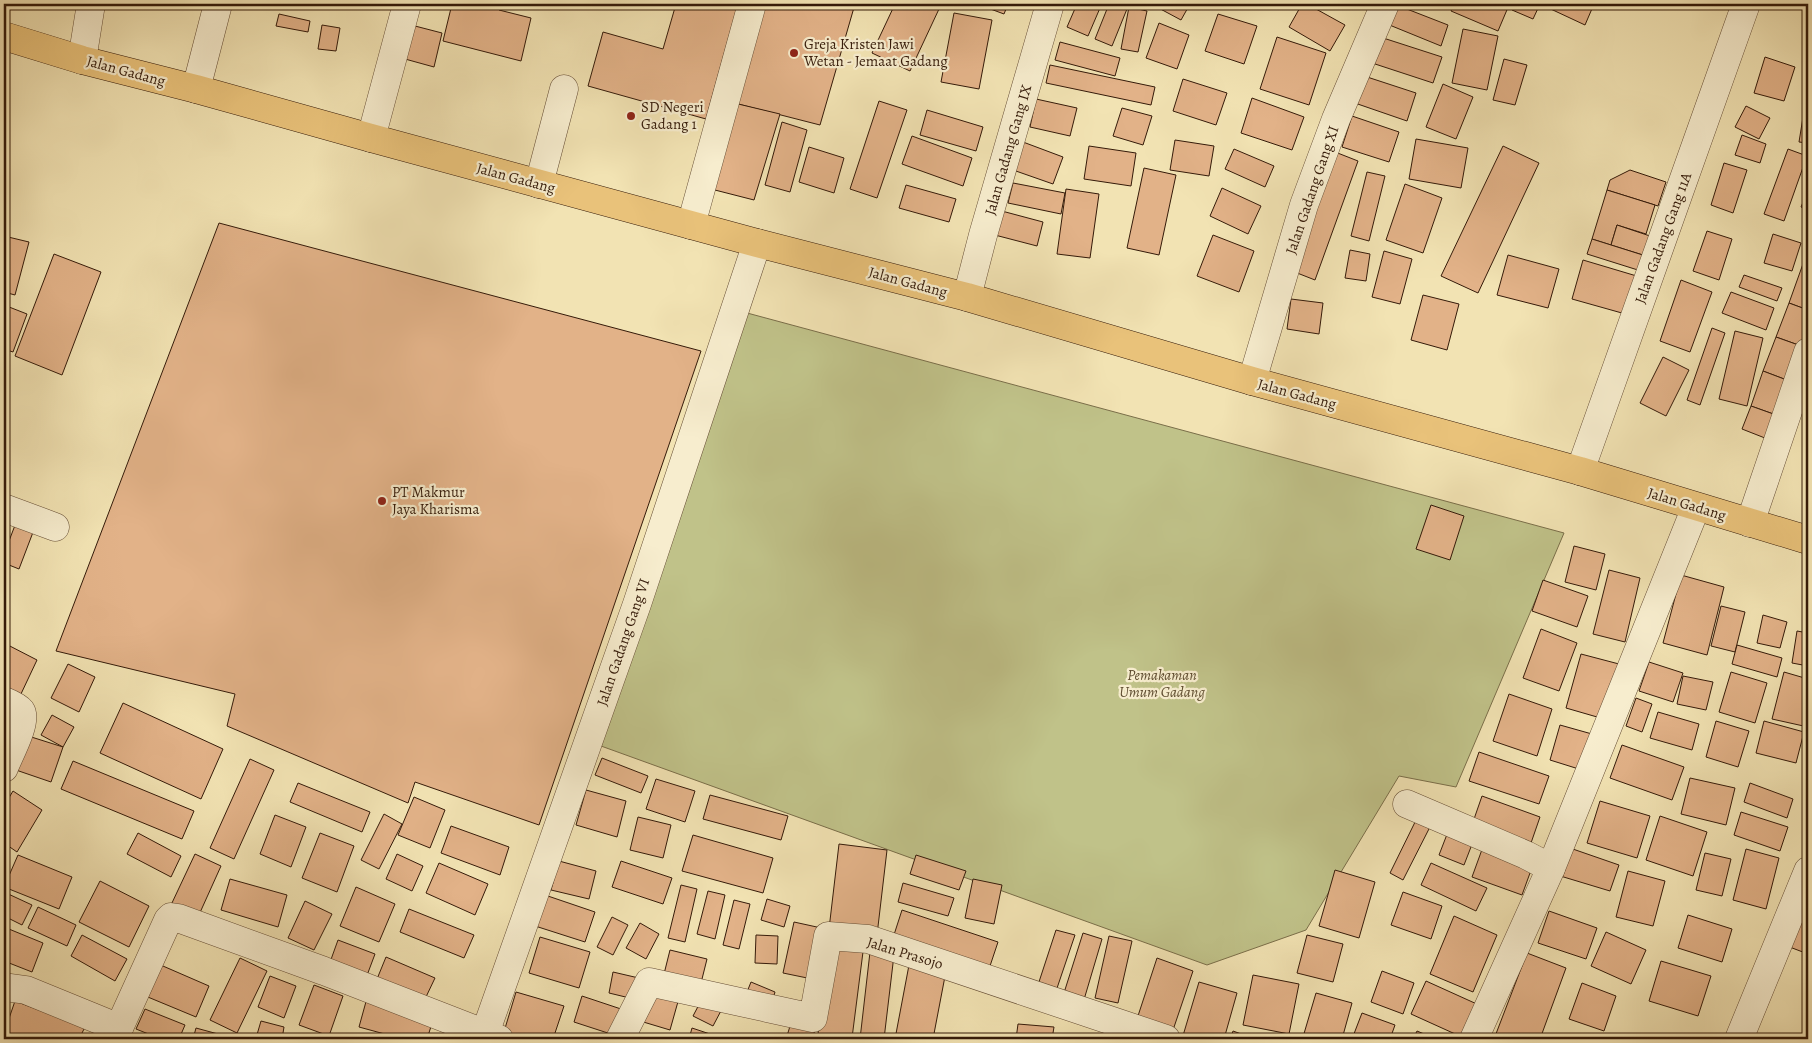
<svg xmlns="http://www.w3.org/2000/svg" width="1812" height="1043" viewBox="0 0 1812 1043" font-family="Alegreya,serif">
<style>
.green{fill:#c0c289;stroke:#7a6e49}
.building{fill:#e2b288;stroke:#341a09}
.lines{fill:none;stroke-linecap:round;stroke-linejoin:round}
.minor-casing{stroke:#644c34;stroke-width:29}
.highway-casing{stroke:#341a09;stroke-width:29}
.minor{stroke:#f7edce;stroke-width:28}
.highway{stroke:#e9c27a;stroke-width:28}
.poi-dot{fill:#8f2418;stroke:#f7edce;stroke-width:2}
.labels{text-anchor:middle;stroke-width:4.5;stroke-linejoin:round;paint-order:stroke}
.poi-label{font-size:15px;fill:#341a09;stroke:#f7edce;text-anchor:start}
.street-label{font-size:15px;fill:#341a09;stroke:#f7edce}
.park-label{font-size:15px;font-style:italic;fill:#5e4c2f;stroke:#f7edce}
</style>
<rect width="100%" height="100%" fill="#f2e3b3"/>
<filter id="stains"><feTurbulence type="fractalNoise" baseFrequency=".004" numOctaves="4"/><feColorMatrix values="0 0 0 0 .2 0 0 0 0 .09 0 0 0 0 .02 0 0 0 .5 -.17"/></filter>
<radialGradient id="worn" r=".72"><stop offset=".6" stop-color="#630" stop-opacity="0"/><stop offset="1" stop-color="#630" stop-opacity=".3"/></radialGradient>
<path class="green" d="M736,310L1564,533L1456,787L1399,776L1306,930L1207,965L601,746Z"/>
<g class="building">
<path d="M452,4H501L499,10L531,18L521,61L443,41Z"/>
<path d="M676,4H738L706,119L588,86L603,32L663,49Z"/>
<path d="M762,4H855L820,125L734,103Z"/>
<path d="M895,4H928L939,9L910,71L872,53Z"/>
<path d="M977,4H1008L1004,14Z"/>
<path d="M1077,4H1089L1100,8L1088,36L1067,27Z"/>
<path d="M1109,4H1129L1112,46L1095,39Z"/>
<path d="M1154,4H1190L1181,20L1153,5Z"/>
<path d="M1302,4H1307L1345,25L1330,51L1289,27Z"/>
<path d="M1394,4L1448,25L1441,46L1387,24Z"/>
<path d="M1454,4H1506L1509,5L1498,31L1451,11Z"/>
<path d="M1515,4H1594L1585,25L1540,4L1533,19L1512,10Z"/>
<path d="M1129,7L1147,11L1138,52L1121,49Z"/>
<path d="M954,13L992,20L979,89L941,82Z"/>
<path d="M279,14L310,21L308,32L276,26Z"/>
<path d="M1218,14L1257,26L1244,64L1205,51Z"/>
<path d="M1159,23L1189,35L1177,69L1146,58Z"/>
<path d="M322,25L340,28L336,51L318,49Z"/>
<path d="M415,26L442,33L434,67L405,59Z"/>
<path d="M1463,29L1498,36L1487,90L1452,83Z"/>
<path d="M1377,36L1442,57L1433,83L1369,62Z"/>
<path d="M1277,37L1326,53L1309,105L1260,89Z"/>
<path d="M1060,42L1120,58L1115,76L1055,60Z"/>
<path d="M1765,57L1795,67L1784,101L1754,93Z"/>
<path d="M1504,59L1527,65L1515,105L1493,100Z"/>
<path d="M1050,65L1155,87L1151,105L1046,83Z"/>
<path d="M1358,74L1416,93L1407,121L1349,101Z"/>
<path d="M1183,79L1227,93L1216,125L1173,111Z"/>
<path d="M1443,84L1473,97L1456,139L1426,127Z"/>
<path d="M1252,98L1304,117L1292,150L1241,133Z"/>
<path d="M1036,99L1077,108L1070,136L1030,127Z"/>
<path d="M879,101L907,110L877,198L850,189Z"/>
<path d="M734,103L780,114L754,200L711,189Z"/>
<path d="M1746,106L1770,118L1759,139L1735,127Z"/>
<path d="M1122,108L1152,116L1143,145L1113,136Z"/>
<path d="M927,110L983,127L976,151L920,135Z"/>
<path d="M1804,111L1808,112V143L1799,142Z"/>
<path d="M1352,116L1399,132L1389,162L1342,147Z"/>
<path d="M782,122L807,130L790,192L765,185Z"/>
<path d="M1742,135L1766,144L1760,163L1735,155Z"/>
<path d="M912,136L972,158L963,186L902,164Z"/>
<path d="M1416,139L1468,148L1461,188L1409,179Z"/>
<path d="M1175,140L1214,146L1209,176L1170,170Z"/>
<path d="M1023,142L1063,157L1053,184L1013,170Z"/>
<path d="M1089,146L1136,153L1131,186L1084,179Z"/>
<path d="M1503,146L1539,163L1478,293L1441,276Z"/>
<path d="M809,147L844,158L834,193L799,182Z"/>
<path d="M1234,149L1274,166L1265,187L1225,169Z"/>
<path d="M1788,149L1807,156L1784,221L1764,214Z"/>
<path d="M1330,150L1358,161L1315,280L1287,269Z"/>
<path d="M1724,163L1747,170L1733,213L1711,205Z"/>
<path d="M1144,168L1176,175L1159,255L1127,248Z"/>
<path d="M1630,170L1666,182L1658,206L1607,190L1610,180Z"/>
<path d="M1367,172L1385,176L1369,241L1351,236Z"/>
<path d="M1013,183L1065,193L1061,214L1008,203Z"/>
<path d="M1405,184L1442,198L1423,253L1386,240Z"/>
<path d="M906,185L956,199L949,222L899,208Z"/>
<path d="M1222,188L1261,206L1248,234L1210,216Z"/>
<path d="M1066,189L1099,194L1090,258L1057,254Z"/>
<path d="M1607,190L1655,205L1646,234L1617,225L1611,245L1592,239Z"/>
<path d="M1808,190V210L1801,207Z"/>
<path d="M998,210L1043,222L1037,246L991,234Z"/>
<path d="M219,223L701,351L539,825L415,782L408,803L227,726L235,694L56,651Z"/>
<path d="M1617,225L1656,238L1646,256L1611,245Z"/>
<path d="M1707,231L1732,239L1719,280L1693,271Z"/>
<path d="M1773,234L1801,243L1792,271L1764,263Z"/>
<path d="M1213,235L1254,251L1239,292L1197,276Z"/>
<path d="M4,236L29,242L15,295L4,292Z"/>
<path d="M1592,239L1646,256L1641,271L1587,254Z"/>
<path d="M1350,250L1370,254L1366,281L1345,278Z"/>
<path d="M1384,251L1412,259L1400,304L1372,297Z"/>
<path d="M54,254L101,272L62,375L15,356Z"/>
<path d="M1508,255L1559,269L1548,308L1497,295Z"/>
<path d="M1583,260L1640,277L1629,315L1572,299Z"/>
<path d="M1804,261L1808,263V310L1789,303Z"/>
<path d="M1744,275L1782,288L1777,301L1739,287Z"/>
<path d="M1681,280L1712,292L1690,352L1660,341Z"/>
<path d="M1731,292L1774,308L1766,330L1722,313Z"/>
<path d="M1423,295L1459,304L1447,350L1411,340Z"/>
<path d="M1291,299L1323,303L1319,334L1287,329Z"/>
<path d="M1789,303L1808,310V337L1804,347L1776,337Z"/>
<path d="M4,305L27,314L13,352L4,349Z"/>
<path d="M1712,328L1725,333L1700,405L1687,400Z"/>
<path d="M1735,331L1763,338L1747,406L1719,399Z"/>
<path d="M1776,337L1804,347L1792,382L1763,371Z"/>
<path d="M1663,357L1689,370L1666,416L1640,403Z"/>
<path d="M1763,371L1792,382L1779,416L1751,406Z"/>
<path d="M1751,406L1779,416L1770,440L1742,429Z"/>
<path d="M1431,505L1464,516L1450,560L1416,549Z"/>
<path d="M17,520L35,527L19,569L4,563V554Z"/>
<path d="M1574,546L1605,554L1596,590L1565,582Z"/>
<path d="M1609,570L1640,578L1625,642L1593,634Z"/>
<path d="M1681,575L1724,587L1707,655L1663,643Z"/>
<path d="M1543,580L1588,596L1577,627L1532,611Z"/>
<path d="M1721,606L1745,612L1735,652L1711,646Z"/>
<path d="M1763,615L1787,622L1780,648L1757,643Z"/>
<path d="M1541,629L1577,643L1559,691L1523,678Z"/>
<path d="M1797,631L1808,633V666L1792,663Z"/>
<path d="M4,643L37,660L20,696L4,688Z"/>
<path d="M1737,645L1782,658L1777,677L1732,664Z"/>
<path d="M1581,654L1619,664L1604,719L1566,708Z"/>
<path d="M1649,662L1683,673L1673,702L1639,691Z"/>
<path d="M68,664L95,677L79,712L51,698Z"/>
<path d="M1731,672L1767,683L1755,723L1719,712Z"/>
<path d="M1784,672L1808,679V727L1772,719Z"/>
<path d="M1683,676L1713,682L1706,710L1677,704Z"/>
<path d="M1509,694L1552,709L1537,756L1493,741Z"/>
<path d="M1636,698L1652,704L1642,732L1626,726Z"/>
<path d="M123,703L223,749L201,799L100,753Z"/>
<path d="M1658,712L1699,724L1692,750L1650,738Z"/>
<path d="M52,715L74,727L63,747L41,735Z"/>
<path d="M1716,721L1749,731L1738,767L1706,757Z"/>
<path d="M1764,721L1804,732L1796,763L1756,753Z"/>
<path d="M1560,725L1592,734L1582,770L1550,760Z"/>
<path d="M25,735L63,747L51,782L13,769Z"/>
<path d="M1622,745L1684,767L1672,800L1610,778Z"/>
<path d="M1479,752L1549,776L1539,804L1469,781Z"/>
<path d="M602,758L648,776L641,793L595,775Z"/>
<path d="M250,759L274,770L234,859L210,848Z"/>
<path d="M73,761L194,811L182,839L61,789Z"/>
<path d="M1690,778L1735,788L1726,825L1681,814Z"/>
<path d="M656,779L695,791L685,822L646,809Z"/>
<path d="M298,783L370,812L362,832L290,802Z"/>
<path d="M1750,783L1793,799L1787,818L1744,802Z"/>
<path d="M586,790L626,801L617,837L576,825Z"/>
<path d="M13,791L42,810L17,852L4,843V806Z"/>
<path d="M710,795L788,816L781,840L703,819Z"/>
<path d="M1482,796L1540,817L1531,843L1473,822Z"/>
<path d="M414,797L445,810L430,848L398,835Z"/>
<path d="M1600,801L1650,816L1637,858L1587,843Z"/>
<path d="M1741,812L1788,827L1780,851L1734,835Z"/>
<path d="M384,814L402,824L379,869L361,860Z"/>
<path d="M1419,814L1433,821L1403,880L1390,873Z"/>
<path d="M275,815L306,827L291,867L260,854Z"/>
<path d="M1660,816L1707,832L1693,876L1646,860Z"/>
<path d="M638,817L671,825L663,858L630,850Z"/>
<path d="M1451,824L1476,834L1464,865L1439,855Z"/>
<path d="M451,826L509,847L500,875L441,853Z"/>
<path d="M138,833L181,856L171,877L127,854Z"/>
<path d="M320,833L354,846L337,892L302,878Z"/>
<path d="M693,835L773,858L763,893L682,871Z"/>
<path d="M839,844L887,850L877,935L829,929Z"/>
<path d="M1484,844L1534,862L1522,895L1472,877Z"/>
<path d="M1567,847L1619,865L1610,891L1557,875Z"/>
<path d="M1746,849L1779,858L1766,909L1733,900Z"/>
<path d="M1705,853L1731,859L1722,896L1696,890Z"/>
<path d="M195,854L221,866L198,917L171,905Z"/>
<path d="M397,854L423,866L412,891L386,879Z"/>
<path d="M18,855L72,877L59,909L4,887Z"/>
<path d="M916,855L966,871L959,890L910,874Z"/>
<path d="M559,861L596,871L589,899L551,890Z"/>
<path d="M621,861L672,878L663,904L612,887Z"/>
<path d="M439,863L488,884L475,915L426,893Z"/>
<path d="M1431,863L1487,888L1476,911L1421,885Z"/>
<path d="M1335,870L1375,882L1359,938L1319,926Z"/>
<path d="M1628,871L1665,881L1653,926L1616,917Z"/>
<path d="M230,879L287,895L278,927L221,910Z"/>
<path d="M973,879L1002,885L994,924L965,918Z"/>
<path d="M100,881L149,906L129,947L79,922Z"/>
<path d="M903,883L954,898L948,916L898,902Z"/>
<path d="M681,885L697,889L685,942L668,938Z"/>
<path d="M356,887L395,904L379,942L340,926Z"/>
<path d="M708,891L725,895L715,939L697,934Z"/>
<path d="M4,892L32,905L22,925L4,916Z"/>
<path d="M1403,892L1442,906L1431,939L1391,925Z"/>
<path d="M1808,892V954L1787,946Z"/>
<path d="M542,894L595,912L585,942L532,925Z"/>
<path d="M767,899L790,906L784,927L761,920Z"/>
<path d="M734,900L750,904L739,949L723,945Z"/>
<path d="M305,901L332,914L314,950L288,938Z"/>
<path d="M38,907L76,925L67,946L28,928Z"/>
<path d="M409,909L474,935L464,958L400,932Z"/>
<path d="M902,910L998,942L988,972L892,941Z"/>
<path d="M1549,911L1597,928L1586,959L1538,943Z"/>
<path d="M1688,915L1732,929L1722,962L1678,948Z"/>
<path d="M1454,916L1497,935L1473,992L1430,974Z"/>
<path d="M612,917L628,925L613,955L597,947Z"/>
<path d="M794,922L826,929L817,980L783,973Z"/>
<path d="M640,923L659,934L646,959L626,948Z"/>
<path d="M4,927L43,943L32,972L4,961Z"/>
<path d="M1056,930L1075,935L1054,997L1036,991Z"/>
<path d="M1606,932L1646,950L1631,984L1591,966Z"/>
<path d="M1083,933L1102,939L1083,1003L1063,996Z"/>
<path d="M82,935L127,959L115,981L71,956Z"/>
<path d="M756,935L778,936L777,964L755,963Z"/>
<path d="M1307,935L1343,944L1333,982L1297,973Z"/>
<path d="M1109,936L1132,941L1118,1003L1095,998Z"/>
<path d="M540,937L590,952L579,988L529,973Z"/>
<path d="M338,940L375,954L366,978L329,965Z"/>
<path d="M830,940L864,944L852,1038L818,1034Z"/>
<path d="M670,950L707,959L699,991L662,982Z"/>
<path d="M870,952L894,955L884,1039H860Z"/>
<path d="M1527,953L1566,968L1540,1039H1494Z"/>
<path d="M386,957L435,978L425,999L377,979Z"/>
<path d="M240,958L267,971L237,1033L210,1020Z"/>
<path d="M1157,958L1193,971L1171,1036L1135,1025Z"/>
<path d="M1661,961L1711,976L1698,1016L1649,1001Z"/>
<path d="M156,963L209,986L196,1017L143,995Z"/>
<path d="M909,965L946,971L933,1039H895Z"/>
<path d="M1382,971L1414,983L1403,1014L1371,1002Z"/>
<path d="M613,972L643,979L638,1000L609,993Z"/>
<path d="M1253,975L1299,984L1289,1034L1243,1025Z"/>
<path d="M270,976L296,986L284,1018L258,1007Z"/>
<path d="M1426,981L1479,1005L1464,1038L1411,1014Z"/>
<path d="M751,982L775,992L771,1006L745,997Z"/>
<path d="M1199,982L1237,993L1224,1039H1182Z"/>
<path d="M1582,983L1616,996L1604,1031L1569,1019Z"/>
<path d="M314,985L343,996L329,1036L299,1025Z"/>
<path d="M650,989L679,998L670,1030L640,1021Z"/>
<path d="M516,992L564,1006L553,1039H516L503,1035Z"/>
<path d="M1316,993L1352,1003L1342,1039H1310L1303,1037Z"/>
<path d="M582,996L624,1010L617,1036L574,1022Z"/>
<path d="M703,997L723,1007L713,1026L693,1016Z"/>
<path d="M367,998L434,1017L427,1039H403L359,1027Z"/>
<path d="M15,1001L85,1027L79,1039H21L4,1033Z"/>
<path d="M145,1009L185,1025L179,1039H161L136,1029Z"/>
<path d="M1362,1013L1395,1025L1390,1039H1352Z"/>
<path d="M261,1021L284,1027L282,1039L256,1038Z"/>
<path d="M791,1023L815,1030L812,1039H786Z"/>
<path d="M1106,1023L1152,1039H1101Z"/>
<path d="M1018,1024L1054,1027L1052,1039H1016Z"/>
<path d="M196,1028L229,1037L228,1039H193Z"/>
<path d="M692,1028L725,1039H689Z"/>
<path d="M1233,1031L1255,1039H1230Z"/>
<path d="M1417,1031L1436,1039H1413Z"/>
</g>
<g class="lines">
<g class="minor-casing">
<g id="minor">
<path d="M82,60L91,4"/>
<path d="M196,89L218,4"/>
<path d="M371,138L407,4"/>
<path d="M539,184L564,89"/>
<path d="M691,225L752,4"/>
<path d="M967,297L983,235L1050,4"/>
<path d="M1252,381L1304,205L1336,119L1385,4"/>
<path d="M1580,471L1746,4"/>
<path d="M4,508L55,527"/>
<path d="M1750,523L1808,352"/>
<path d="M4,701C9,703 18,707 21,711C28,721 8,757 4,768"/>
<path d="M1407,804L1526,855L1551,868"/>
<path d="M4,987L26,990L119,1028"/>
<path d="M114,1039L168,920L171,917L178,918L324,971L499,1039"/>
<path d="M483,1039L637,604L757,243"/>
<path d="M620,1039L649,982L813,1018L828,936L868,939L1166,1039"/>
<path d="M1474,1039L1551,868L1696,507"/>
<path d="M1739,1039L1808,871"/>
</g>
</g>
<g class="highway-casing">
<path id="highway" d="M4,36L82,60L196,89L371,138L757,243L967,297L1252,381L1580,471L1808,540"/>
</g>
<use href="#minor" class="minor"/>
<use href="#highway" class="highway"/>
</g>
<g class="poi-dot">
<circle cx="794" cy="53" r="5"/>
<circle cx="631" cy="116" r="5"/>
<circle cx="382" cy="501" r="5"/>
</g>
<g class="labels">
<g class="poi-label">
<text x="804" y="49">Greja Kristen Jawi<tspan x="804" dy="17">Wetan - Jemaat Gadang</tspan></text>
<text x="641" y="112">SD Negeri<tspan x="641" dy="17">Gadang 1</tspan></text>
<text x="392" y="497">PT Makmur<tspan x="392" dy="17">Jaya Kharisma</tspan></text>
</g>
<g class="street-label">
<text transform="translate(126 71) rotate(15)" y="5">Jalan Gadang</text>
<text transform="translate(1008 150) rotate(-74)" y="5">Jalan Gadang Gang IX</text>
<text transform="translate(516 178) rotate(15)" y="5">Jalan Gadang</text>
<text transform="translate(1312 190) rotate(-71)" y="5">Jalan Gadang Gang XI</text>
<text transform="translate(1663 238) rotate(-70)" y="5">Jalan Gadang Gang 11A</text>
<text transform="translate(908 282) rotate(15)" y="5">Jalan Gadang</text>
<text transform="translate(1297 394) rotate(15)" y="5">Jalan Gadang</text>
<text transform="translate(1687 504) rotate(17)" y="5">Jalan Gadang</text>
<text transform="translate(623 642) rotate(-71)" y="5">Jalan Gadang Gang VI</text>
<text transform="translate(905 953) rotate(17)" y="5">Jalan Prasojo</text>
</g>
<g class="park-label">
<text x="1162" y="680">Pemakaman<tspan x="1162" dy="17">Umum Gadang</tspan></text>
</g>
</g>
<rect width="1812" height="1043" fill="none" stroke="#f2e3b3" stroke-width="20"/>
<rect x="5" y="5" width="1802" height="1033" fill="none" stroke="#341a09" stroke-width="2.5"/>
<rect x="10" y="10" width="1792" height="1023" fill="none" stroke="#341a09"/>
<rect width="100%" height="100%" filter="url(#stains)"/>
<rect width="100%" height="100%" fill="url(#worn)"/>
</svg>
